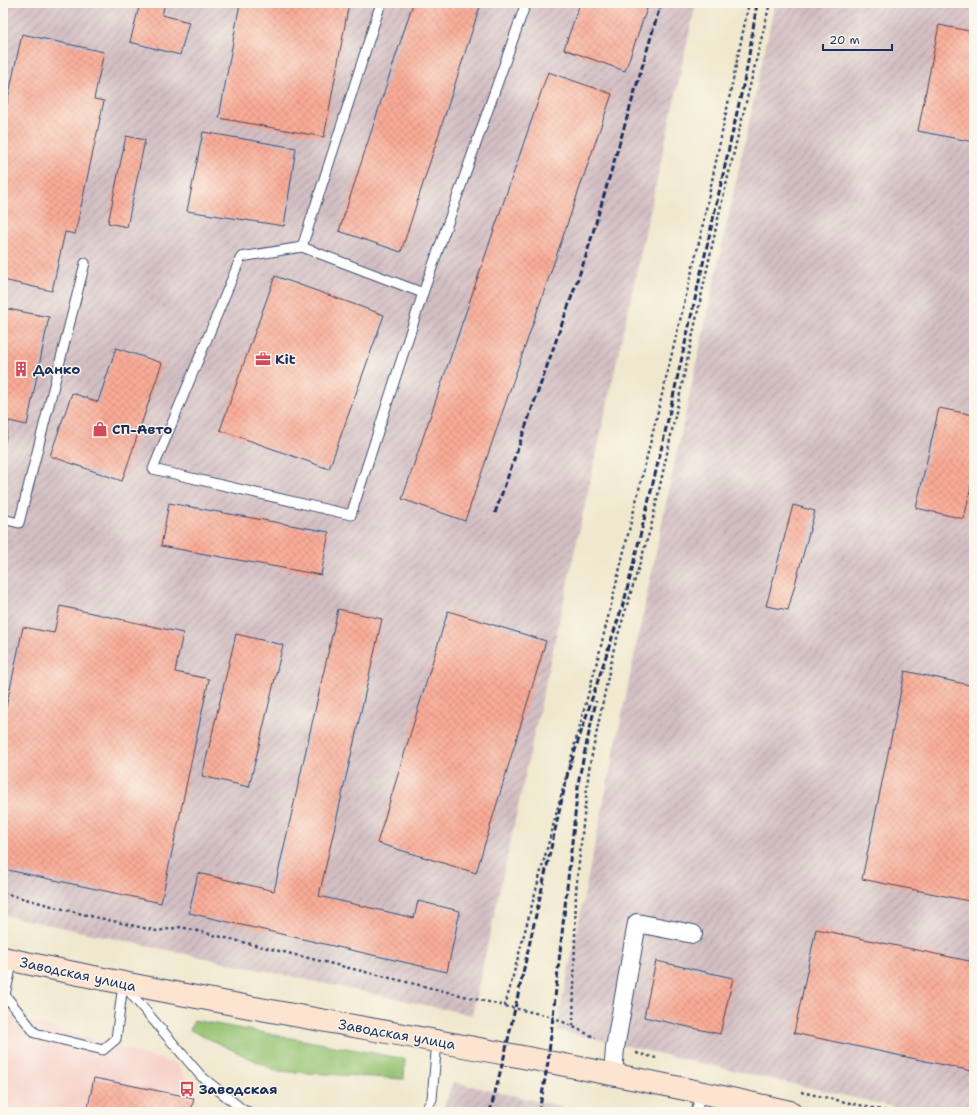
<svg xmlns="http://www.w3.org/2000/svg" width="977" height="1115" viewBox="0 0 977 1115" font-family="'Shantell Sans',sans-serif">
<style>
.built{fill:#f7d0ca}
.industrial{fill:url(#industrial-furrows)}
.grass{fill:#94c271;stroke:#587868}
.building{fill:url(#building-cross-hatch)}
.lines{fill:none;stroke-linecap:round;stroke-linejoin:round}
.lane-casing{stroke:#3b4b6f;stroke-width:11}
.street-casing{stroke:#3b4b6f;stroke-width:20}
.secondary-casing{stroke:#3b4b6f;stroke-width:24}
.path{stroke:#3b4b6f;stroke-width:2.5;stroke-dasharray:3 3;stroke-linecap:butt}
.lane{stroke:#fff;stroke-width:9}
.street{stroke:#fff;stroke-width:18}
.secondary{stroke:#fde4d0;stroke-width:22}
.rail{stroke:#1b2f5e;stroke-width:3;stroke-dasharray:6 3;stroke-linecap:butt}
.labels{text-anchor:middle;stroke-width:3;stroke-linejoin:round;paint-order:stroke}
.poi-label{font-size:14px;font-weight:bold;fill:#1b2f5e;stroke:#fbf7ec;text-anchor:start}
.street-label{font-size:14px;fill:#1b2f5e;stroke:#fbf7ec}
</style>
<defs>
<pattern id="industrial-furrows" width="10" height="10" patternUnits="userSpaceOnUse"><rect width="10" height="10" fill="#d2bec2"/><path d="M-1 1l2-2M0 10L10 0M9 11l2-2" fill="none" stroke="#aa9ba1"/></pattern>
<pattern id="building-cross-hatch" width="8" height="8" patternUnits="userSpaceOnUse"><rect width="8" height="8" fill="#f9ab95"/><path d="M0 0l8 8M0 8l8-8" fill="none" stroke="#d59383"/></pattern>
</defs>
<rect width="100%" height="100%" fill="#fbf7ec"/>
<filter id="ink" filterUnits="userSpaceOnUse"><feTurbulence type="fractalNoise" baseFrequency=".025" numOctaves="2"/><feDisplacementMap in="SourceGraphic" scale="8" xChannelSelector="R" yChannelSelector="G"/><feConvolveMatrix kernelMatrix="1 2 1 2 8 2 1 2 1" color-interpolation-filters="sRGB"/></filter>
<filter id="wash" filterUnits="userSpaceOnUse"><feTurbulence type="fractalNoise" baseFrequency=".012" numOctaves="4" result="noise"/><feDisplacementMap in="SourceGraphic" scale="16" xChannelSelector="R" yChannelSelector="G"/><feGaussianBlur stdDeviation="0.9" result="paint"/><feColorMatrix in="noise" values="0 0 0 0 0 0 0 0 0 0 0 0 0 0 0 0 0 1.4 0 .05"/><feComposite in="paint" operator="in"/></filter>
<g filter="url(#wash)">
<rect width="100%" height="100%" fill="#f0e8ce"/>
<path class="built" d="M3,1014L177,1064L206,1112H3Z"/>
<g class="industrial">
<path d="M3,3H696L472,1015L3,915Z"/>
<path d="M775,3H974V1112H916L556,1030L668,494Z"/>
<path d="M453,1082L586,1112H442Z"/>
</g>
<path class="grass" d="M194,1020L405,1059L404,1079L277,1071L190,1030Z"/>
<g id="blocks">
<g class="building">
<path d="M140,3H165L162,15L189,22L180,55L130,42Z"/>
<path d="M240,3H349L324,137L219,118Z"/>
<path d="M413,3H481L401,252L339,231Z"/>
<path d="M580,3H649L625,71L564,49Z"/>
<path d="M939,25L974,32V142L918,131Z"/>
<path d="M22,34L104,52L94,99L104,101L75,234L65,232L52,291L3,280V121Z"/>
<path d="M548,72L612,94L465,521L402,499Z"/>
<path d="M203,132L296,148L284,226L187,211Z"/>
<path d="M126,136L145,140L127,227L108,223Z"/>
<path d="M275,276L384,315L329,469L220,430Z"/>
<path d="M3,308L49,317L27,425L9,421L4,447Z"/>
<path d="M116,348L162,363L122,481L50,456L72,393L98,402Z"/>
<path d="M939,408L974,415V473L964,519L916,508Z"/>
<path d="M169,503L329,532L321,575L161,546Z"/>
<path d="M793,505L815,511L788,610L766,606Z"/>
<path d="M60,606L183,633L175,672L209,679L161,903L3,869V722L23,627L54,633Z"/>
<path d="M338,609L382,619L319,896L414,918L418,901L460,911L447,972L189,913L198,873L274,891Z"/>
<path d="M448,611L546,641L476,873L377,843Z"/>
<path d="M236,634L283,645L249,787L202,776Z"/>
<path d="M905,671L974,686V902L862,879Z"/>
<path d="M816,929L974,962V1061L972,1071L794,1033Z"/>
<path d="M656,961L733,978L720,1034L644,1017Z"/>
<path d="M94,1078L194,1098L191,1112H87Z"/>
</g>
</g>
</g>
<g filter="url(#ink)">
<use href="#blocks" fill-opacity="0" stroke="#3b4b6f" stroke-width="1"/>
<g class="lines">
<g class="lane-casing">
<g id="lane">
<path d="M381,3L302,247L423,293"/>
<path d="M302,247L241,257L153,469L351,515L423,293L526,3"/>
<path d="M3,519L19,523L85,263"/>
<path d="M126,988L201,1076L243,1110L249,1112"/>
<path d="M5,995L35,1033L103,1050L116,1039L123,984"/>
<path d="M3,1003L13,960"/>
<path d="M425,1112L432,1099L437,1041"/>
<path d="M696,1112L701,1093"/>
</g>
</g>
<g class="street-casing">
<path id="street" d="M613,1075L615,1048L637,923L693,934"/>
</g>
<g class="secondary-casing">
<path id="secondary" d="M3,958C264,1015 530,1052 790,1112"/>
</g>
<g class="path">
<path d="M3,893L82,914L157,931L181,927L505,1006L600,650L700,238L749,3"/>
<path d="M505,1006L553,1017L596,1038"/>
<path d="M573,1026L576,891L589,769L614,648L651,527L719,214L770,3"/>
<path d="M636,1053L656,1058"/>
<path d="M801,1092L890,1112"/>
</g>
<use href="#lane" class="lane"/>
<use href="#street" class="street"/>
<use href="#secondary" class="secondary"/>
<g class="rail">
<path d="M495,513L586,256L661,3"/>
<path d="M490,1112L505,1053L568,772L625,598L662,446L747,68L757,3"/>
<path d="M539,1112L548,1062L579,778L596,701"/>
</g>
</g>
</g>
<defs>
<g id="office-bare" transform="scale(1.2)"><path d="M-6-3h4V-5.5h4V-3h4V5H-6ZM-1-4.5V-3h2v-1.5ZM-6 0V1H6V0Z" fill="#d1495b" stroke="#fbf7ec" stroke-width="2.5" paint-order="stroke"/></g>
<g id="building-bare" transform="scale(1.2)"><path d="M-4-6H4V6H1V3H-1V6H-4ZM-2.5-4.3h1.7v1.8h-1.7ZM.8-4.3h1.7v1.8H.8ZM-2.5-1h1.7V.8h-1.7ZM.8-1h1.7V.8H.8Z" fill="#d1495b" stroke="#fbf7ec" stroke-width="2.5" paint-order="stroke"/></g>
<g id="shop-bare" transform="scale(1.2)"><path d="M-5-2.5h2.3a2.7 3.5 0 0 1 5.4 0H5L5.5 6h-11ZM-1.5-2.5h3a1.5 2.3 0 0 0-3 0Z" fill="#d1495b" stroke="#fbf7ec" stroke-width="2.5" paint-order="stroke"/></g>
<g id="bus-bare" transform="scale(1.2)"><path d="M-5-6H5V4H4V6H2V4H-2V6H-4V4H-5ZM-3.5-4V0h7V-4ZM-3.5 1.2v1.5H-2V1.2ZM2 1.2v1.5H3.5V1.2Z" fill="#d1495b" stroke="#fbf7ec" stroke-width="2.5" paint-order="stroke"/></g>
</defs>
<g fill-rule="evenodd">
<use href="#office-bare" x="263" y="359"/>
<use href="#building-bare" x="21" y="369"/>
<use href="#shop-bare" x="100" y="429"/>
<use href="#bus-bare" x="187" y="1089"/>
</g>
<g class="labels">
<g class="poi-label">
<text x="275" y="364">Kit</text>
<text x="33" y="374">Данко</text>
<text x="112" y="434">СП-Авто</text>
<text x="199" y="1094">Заводская</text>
</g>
<g class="street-label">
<text transform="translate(78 974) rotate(12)" y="5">Заводская улица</text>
<text transform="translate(397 1034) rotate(10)" y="5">Заводская улица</text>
</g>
</g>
<rect width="977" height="1115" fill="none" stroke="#fbf7ec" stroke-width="16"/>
<path d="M823 44v6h69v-6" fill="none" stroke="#1b2f5e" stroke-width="2"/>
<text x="829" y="44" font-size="12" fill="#1b2f5e" stroke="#fbf7ec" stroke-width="3" paint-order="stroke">20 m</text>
</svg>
